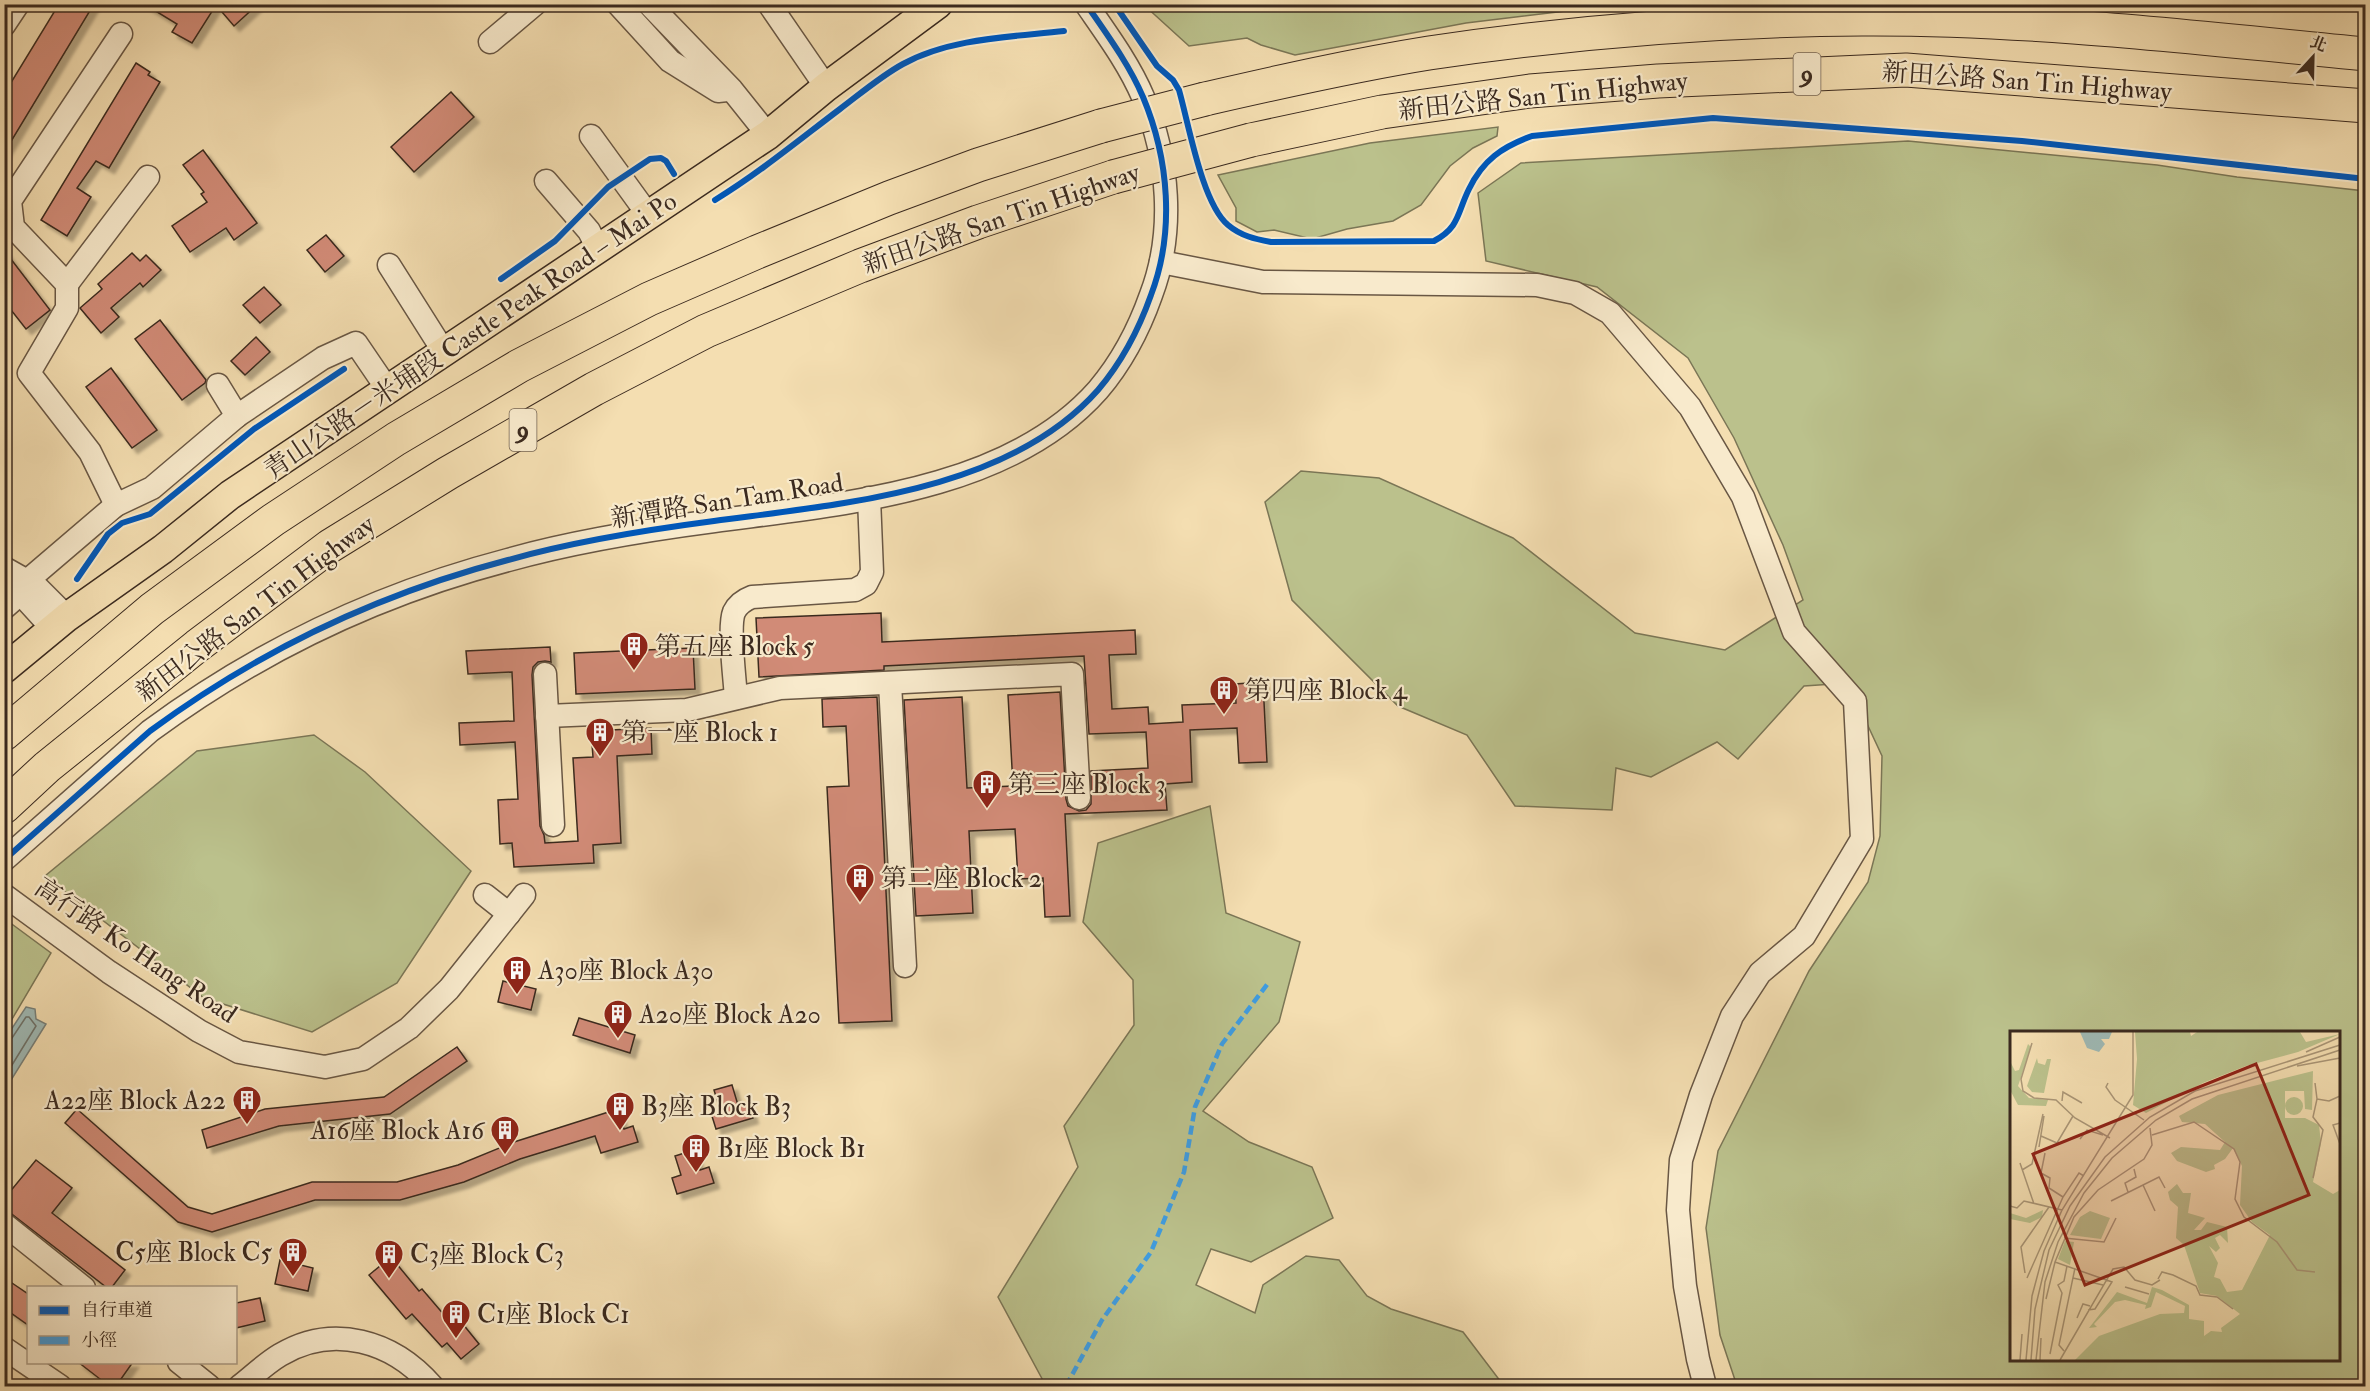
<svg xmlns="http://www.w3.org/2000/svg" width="2370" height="1391" viewBox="0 0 2370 1391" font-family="'IM FELL Double Pica','Noto Serif TC',serif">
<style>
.green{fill:#bbc18c;stroke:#7b7656;stroke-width:1.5;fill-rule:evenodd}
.water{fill:#9fbab6;stroke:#77807a;stroke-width:1.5}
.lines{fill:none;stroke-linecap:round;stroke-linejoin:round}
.shore{stroke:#6d726a;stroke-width:1.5}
.building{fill:#d18b77;stroke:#3b2a1f;stroke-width:1.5;filter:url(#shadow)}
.minor-casing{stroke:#695744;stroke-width:25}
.major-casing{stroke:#3b2a1f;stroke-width:31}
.highway-casing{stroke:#3b2a1f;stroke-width:35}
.minor{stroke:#f8eacc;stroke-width:22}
.major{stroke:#f4deb1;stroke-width:28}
.highway{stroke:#f4deb1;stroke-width:33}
.highway-bridge-casing{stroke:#3b2a1f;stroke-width:35;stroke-linecap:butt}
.highway-bridge{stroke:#f4deb1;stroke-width:33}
.quiet{stroke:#3f9ce0;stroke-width:4.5;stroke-dasharray:9 4.5;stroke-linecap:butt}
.cycleway-casing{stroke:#f8eacc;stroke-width:10}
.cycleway{stroke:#0057b8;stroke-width:6}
.labels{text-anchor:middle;stroke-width:4.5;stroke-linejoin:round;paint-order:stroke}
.shield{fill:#f8eacc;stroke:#746453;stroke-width:1.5}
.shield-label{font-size:24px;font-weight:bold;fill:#3b2a1f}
.street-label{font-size:26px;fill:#3b2a1f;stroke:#f8eacc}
.poi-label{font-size:26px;fill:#3b2a1f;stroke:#f8eacc;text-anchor:start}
.inset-road{fill:none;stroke:#aa9677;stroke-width:1.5}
.view{fill:#8f2418;fill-opacity:0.15;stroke:#8f2418;stroke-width:3}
.inset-edge{fill:none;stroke:#3b2a1f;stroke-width:3}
</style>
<defs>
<filter id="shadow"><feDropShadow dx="5.5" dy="5.5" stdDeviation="1.5" flood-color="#0004"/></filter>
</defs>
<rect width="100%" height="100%" fill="#f4deb1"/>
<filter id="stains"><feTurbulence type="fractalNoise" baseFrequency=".00333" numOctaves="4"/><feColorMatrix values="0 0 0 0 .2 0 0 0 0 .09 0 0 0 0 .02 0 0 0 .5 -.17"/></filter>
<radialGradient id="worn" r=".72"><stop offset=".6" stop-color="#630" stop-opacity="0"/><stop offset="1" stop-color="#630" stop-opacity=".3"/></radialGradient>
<g class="green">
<path d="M1144,5H1577L1574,10L1466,23L1295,55L1261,45L1247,38L1189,46Z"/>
<path d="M1498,127L1497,136L1473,148L1450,166L1421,205L1393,221L1347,229L1312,239L1274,230L1257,232L1236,221V208L1218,175L1370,143Z"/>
<path d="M1908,141L2157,165L2237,177L2365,191V1386H1737L1720,1335L1706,1228L1718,1151L1809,971L1868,882L1880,836L1882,756L1848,683L1804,686L1738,759L1717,742L1651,777L1616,768L1612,810L1515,806L1467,735L1398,706L1292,600L1265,502L1301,471L1379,478L1513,538L1635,633L1725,650L1803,600L1783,545L1734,438L1688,358L1597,287L1486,261L1478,193L1521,163ZM2012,1032H2338V1360H2012Z"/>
<path d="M314,735L365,772L471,871L397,983L312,1032L204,998L45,876L197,751Z"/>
<path d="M1210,806L1226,913L1300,942L1279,1022L1203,1111L1249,1142L1312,1167L1333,1218L1251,1262L1211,1249L1196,1285L1255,1313L1263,1285L1306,1256L1339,1260L1367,1296L1391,1309L1463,1332L1504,1386H1046L998,1297L1078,1167L1064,1126L1134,1025L1133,980L1083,922L1098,843Z"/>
<path d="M5,919L51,953L5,1031Z"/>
</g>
<path class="water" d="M26,1007L35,1009L36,1019L46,1024L8,1085L5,1083V1039Z"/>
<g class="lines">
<path class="shore" d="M4,1041L12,1038L26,1017H29L36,1026L4,1078"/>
</g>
<g class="building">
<path d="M59,4H94L4,153V94Z"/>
<path d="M144,4H258L234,26L216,5L192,43L172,32L177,24Z"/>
<path d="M136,63L150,72L148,75L160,82L109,168L96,161L77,188L91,197L67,236L41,220Z"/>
<path d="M451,92L474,117L414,172L391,147Z"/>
<path d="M203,150L257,223L234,240L226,228L190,252L172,226L207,202L201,194L204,192L183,165Z"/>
<path d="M326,235L344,256L325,272L307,250Z"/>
<path d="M4,250L50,310L26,329L4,301Z"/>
<path d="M132,253L140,261L146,255L161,270L143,287L140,283L111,308L119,317L101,333L80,308L102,289L98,284Z"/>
<path d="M264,287L281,305L260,323L243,305Z"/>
<path d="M160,320L206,380L205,383L182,400L135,339Z"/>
<path d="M256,337L270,352L245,375L231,361Z"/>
<path d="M111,368L157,430L132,448L86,387Z"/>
<path d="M881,613L882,642L1135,630L1136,654L1109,655L1112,709L1148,707L1149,724L1183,722L1182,705L1236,703L1235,684L1263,682L1267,762L1239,763L1237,728L1190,730L1192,782L1165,784L1167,810L1065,814L1070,916L1045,917L1043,878L1018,879L1015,829L969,831L973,913L916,916L904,700L962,697L967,788L1013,786L1008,695L1060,692L1066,799L1068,806L1079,811L1086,810L1091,804V771L1148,768L1146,732L1089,734L1084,656L884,666V670L759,677L756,618Z"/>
<path d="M550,647L551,662L545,661L538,662L533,667L532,675L540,826L544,835L545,843L578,841L573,758L593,757L591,731L651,728L652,754L617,756L621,843L593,845L594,863L514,867L512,843L500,844L498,800L518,799L515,742L460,745L459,723L514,721L512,672L468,674L466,651Z"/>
<path d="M693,648L695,689L576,694L574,653Z"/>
<path d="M877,697L892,1021L839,1023L827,787L849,786L846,726L823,727L822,699Z"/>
<path d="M503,981L536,989L531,1010L498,1002Z"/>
<path d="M579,1018L635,1035L630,1053L573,1035Z"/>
<path d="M457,1047L467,1061L390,1114L279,1126L207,1148L202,1130L265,1109L384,1097Z"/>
<path d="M732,1085L738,1105L748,1102L753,1118L716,1129L711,1113L720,1110L714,1090Z"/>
<path d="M77,1109L188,1207L212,1214L312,1182H397L458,1165L514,1142L618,1109L624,1129L633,1126L638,1142L601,1153L595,1136L520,1159L464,1182L400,1200H315L212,1232L178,1222L65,1123Z"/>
<path d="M694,1150L700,1170L709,1167L714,1183L677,1194L672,1178L681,1175L675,1156Z"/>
<path d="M36,1160L72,1188L52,1213L125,1270L112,1287H106L4,1208V1199Z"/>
<path d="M391,1257L419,1291L422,1289L451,1323L458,1318L479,1344L461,1359L447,1343L442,1347L412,1314L406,1319L369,1275Z"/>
<path d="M280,1260L313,1268L308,1291L275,1284Z"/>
<path d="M12,1283L28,1294V1325L4,1308V1293Z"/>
<path d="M260,1298L265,1321L236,1328V1303Z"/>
<path d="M78,1362H133L116,1386H94L100,1379Z"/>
</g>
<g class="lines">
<g class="minor-casing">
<g id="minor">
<path d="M618,4L670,61L718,91L727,90"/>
<path d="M649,4L732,90L768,135"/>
<path d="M769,4L826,87"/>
<path d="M4,25L18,4"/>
<path d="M490,42L535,4"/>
<path d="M591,136L649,216"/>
<path d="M546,181L589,231L598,249"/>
<path d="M1161,262L1263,282L1537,285L1575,293L1610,313L1690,407L1743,497L1794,632L1855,701L1862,839L1804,936L1760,973L1732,1016L1701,1095L1681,1160L1678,1210L1685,1286L1698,1359L1705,1386"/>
<path d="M389,265L444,352"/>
<path d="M67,284L148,177"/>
<path d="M218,385L237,416"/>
<path d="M116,505L90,452L29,373L67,308V284L13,227L10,201L121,34"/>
<path d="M4,568L36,586L67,617"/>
<path d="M11,583L52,628"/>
<path d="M4,608L20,594L27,581L116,505L152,488L237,416L323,358L356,343L388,390"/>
<path d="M545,674L553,825"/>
<path d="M890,683L905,966"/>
<path d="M736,698C735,680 728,627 734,612C738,604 744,600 752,597L855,590L866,584L872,572L869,498"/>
<path d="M547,716L687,710L780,688L1072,674L1079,798"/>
<path d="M4,860L150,731C257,652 378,594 508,560C575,541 645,530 714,521C840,504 1008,492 1098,390C1121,363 1139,329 1151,295C1175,232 1169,159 1143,97C1129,64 1106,33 1086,4"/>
<path d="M4,895L109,972L199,1031L239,1052L325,1067L363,1059L409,1028L449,989L524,895"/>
<path d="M485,895L509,914"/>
<path d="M4,1224L84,1288"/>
<path d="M4,1348L60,1386"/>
<path d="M179,1362L209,1386"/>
<path d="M240,1386C253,1376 265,1364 280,1355C333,1323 393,1341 432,1386"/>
</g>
</g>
<g class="major-casing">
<path id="major" d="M4,669L67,617L163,549L230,495L768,135L826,87L938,4"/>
</g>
<g class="highway-casing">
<g id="highway">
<path d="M1205,99C1279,82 1354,65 1429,53C1572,32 1717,20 1862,19C2030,18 2198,38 2366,54"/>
<path d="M1251,140L1382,112L1530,91L1658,81L1906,70L2366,106"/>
<path d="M4,734L152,609L273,520L396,439L519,366L649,299L757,252L889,198L978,165L1101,126"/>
<path d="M4,807L47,767L197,646L330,546L448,473L594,389L706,331L860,266L978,222L1113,177"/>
</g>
</g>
<use href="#minor" class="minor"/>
<use href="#major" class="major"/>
<use href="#highway" class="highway"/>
<g class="highway-bridge-casing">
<g id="highway-bridge">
<path d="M1101,126L1205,99"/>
<path d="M1113,177L1251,140"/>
</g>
</g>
<use href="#highway-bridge" class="highway-bridge"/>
<path class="quiet" d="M1066,1386L1102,1320L1151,1252L1184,1172L1195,1107L1222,1044L1269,982"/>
<g class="cycleway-casing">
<g id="cycleway">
<path d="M1115,5L1157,66L1173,80L1179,90C1189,125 1202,203 1228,225C1241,236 1255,239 1271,242L1434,241C1460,227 1457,213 1469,189C1483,160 1502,147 1532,136L1713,118L2022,141L2366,179"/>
<path d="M715,200C759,173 799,140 840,109C860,94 881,76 903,64C950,38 1012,37 1064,31"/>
<path d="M501,279L555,241L608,187L650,159L661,158L666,161L674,174"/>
<path d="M77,579L108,534L122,523L150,514L254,429L344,369"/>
<path d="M4,860L150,731C257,652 378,594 508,560C575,541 645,530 714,521C840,504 1008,492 1098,390C1121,363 1139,329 1151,295C1175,232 1169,159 1143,97C1129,64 1106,33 1086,4"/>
</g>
</g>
<use href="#cycleway" class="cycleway"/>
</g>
<defs>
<g id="building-pin" transform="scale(1.5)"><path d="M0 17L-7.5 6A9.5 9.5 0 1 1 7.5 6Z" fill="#8f2418" stroke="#f8eacc"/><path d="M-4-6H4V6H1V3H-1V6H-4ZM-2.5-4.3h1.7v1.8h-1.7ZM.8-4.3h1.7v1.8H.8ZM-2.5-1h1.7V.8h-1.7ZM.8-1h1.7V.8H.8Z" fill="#fff"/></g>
</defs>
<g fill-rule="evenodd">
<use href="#building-pin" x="634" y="646"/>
<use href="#building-pin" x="1224" y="690"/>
<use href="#building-pin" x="600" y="732"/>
<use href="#building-pin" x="987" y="784"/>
<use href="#building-pin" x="860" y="878"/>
<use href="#building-pin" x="517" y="970"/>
<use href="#building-pin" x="618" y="1014"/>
<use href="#building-pin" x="247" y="1100"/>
<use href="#building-pin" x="620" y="1106"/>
<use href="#building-pin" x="505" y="1130"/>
<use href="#building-pin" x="696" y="1148"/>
<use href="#building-pin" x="293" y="1252"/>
<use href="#building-pin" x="389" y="1254"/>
<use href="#building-pin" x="456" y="1314"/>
</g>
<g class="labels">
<g class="shield">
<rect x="1793.5" y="53" width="27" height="42" rx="4.5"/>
<rect x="509.5" y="409" width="27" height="42" rx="4.5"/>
</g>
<g class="shield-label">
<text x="1807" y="82">9</text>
<text x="523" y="438">9</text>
</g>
<g class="street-label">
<text transform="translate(2027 81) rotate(4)" y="9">新田公路 San Tin Highway</text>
<text transform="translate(1543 95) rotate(-6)" y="9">新田公路 San Tin Highway</text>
<text transform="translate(1001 218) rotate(-19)" y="9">新田公路 San Tin Highway</text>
<text transform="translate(470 335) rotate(-34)" y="9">青山公路－米埔段 Castle Peak Road – Mai Po</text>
<text transform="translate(727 500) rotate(-9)" y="9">新潭路 San Tam Road</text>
<text transform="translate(255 608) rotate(-37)" y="9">新田公路 San Tin Highway</text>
<text transform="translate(136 950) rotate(34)" y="9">高行路 Ko Hang Road</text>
</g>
<g class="poi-label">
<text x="655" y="655">第五座 Block 5</text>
<text x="1245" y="699">第四座 Block 4</text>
<text x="621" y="741">第一座 Block 1</text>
<text x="1008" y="793">第三座 Block 3</text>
<text x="881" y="887">第二座 Block 2</text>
<text x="538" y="979">A30座 Block A30</text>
<text x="639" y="1023">A20座 Block A20</text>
<text x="226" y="1109" text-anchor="end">A22座 Block A22</text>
<text x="641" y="1115">B3座 Block B3</text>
<text x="484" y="1139" text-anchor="end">A16座 Block A16</text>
<text x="717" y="1157">B1座 Block B1</text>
<text x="272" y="1261" text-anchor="end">C5座 Block C5</text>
<text x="410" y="1263">C3座 Block C3</text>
<text x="477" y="1323">C1座 Block C1</text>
</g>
</g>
<g transform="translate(2010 1031)">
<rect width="330" height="330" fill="#f4deb1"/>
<path d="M125,1H180L181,5L187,1H290L296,11L330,3L288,21L236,35L193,52L136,82L123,74L127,28ZM18,13L21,16L8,55L19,67L38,69L36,75L8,74L0,59L1,32L5,40L9,39ZM27,27L28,32L35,34L37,28H41L34,62L22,61L17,55ZM303,40L302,79L295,78L294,60H275V87H295L309,94L311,112L303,151L323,163L330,159V329H65L89,305L150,283L174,282L175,275L146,261L141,276L135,278L136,274L115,269L105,271L84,293L87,296L79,297L107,261L137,272L142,256L152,259L179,274V288L194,290V305L201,300L212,301L211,297L230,283L207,265L190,262L174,214L166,207L168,176L160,169L158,161L167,153L173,162H181L178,182L195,187L184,199H191L197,191L217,196L218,212L210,204L205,207L210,217L206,221L199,215L208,232L204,246L210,248L217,261L232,259L260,204L242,191L230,174L232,135L223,117L215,128L204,134L205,138L196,141L167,130L161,122L171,116L210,119L215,111L195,93L172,91L169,85L208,64ZM275 75a9 9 0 1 1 18 0a9 9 0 1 1-18 0ZM33,179L32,186L20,192L0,188V182L16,187ZM80,180L100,187L91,208L60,204L70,186ZM55,210L64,211L60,234L48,228Z" fill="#bbc18c"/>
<path d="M70,1H102L99,8H91L95,13L89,21L77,17Z" fill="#9fbab6"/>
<path class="inset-road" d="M22,12L11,48L13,60L24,67L46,69L65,87L100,107M296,21L330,6M287,35L330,27M98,52L96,56L105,69L134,89M307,68L319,70L330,65M52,70L53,61L72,72M330,92L323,94L330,113M142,104L184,91L224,118L230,131L225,168L234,186L267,211L287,239L305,241M31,105L47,112L63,85M70,108L77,99L93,104M29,116L34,85M35,122L31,142L40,147L39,157L53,166M10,132L24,173M12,139L22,133L33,83M303,147L313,99L303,86L307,68L305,52M133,154L145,180M118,161L115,152L126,146L124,138M101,170L149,146L155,157M0,175L7,177L14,170L52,179M54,207L94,211L106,187M45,231L102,251L85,278L78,279M15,242L11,216L39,176M17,247L53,166L69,142L74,145M63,247L93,254M148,248L152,241L163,244L186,255L190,264L207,266L223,278M115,256L139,263M36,268L45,231L64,186L88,159L134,128L142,114L140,97M67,287L73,273L80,275M54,320L49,314L65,237M40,323L52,262L48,254L54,250L57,235M10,329L12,303M16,329L22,265L34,220L52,179L123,64V1M21,329L25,278L39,219L60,175L95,126L140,86L185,60L330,14M26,329L35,251L48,211L74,162L102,127L146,89L182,68L330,19M30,329L31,307M50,329L103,238L114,236L125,249L142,254L150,249"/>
<path class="view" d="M246,33L299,164L75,254L23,123Z"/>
<rect width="330" height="330" class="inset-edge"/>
</g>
<rect width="2370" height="1391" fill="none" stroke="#f4deb1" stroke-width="24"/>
<rect x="6" y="6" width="2358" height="1379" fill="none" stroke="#3b2a1f" stroke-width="3"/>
<rect x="12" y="12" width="2346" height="1367" fill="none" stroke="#3b2a1f" stroke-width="1.5"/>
<rect x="27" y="1286" width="210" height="78" fill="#f8eacc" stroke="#ac9d87" stroke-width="1.5"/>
<rect x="39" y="1306" width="30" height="9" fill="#0057b8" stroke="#ac9d87" stroke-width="1.5"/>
<text x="81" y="1316" font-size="18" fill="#3b2a1f">自行車道</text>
<rect x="39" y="1336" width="30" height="9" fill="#3f9ce0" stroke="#ac9d87" stroke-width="1.5"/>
<text x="81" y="1346" font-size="18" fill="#3b2a1f">小徑</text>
<g transform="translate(2313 57) rotate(22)" stroke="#f8eacc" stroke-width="4.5" paint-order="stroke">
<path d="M0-4.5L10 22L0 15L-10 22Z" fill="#3b2a1f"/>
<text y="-9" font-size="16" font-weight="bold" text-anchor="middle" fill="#3b2a1f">北</text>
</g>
<rect width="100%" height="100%" filter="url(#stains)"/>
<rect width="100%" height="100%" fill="url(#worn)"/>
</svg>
